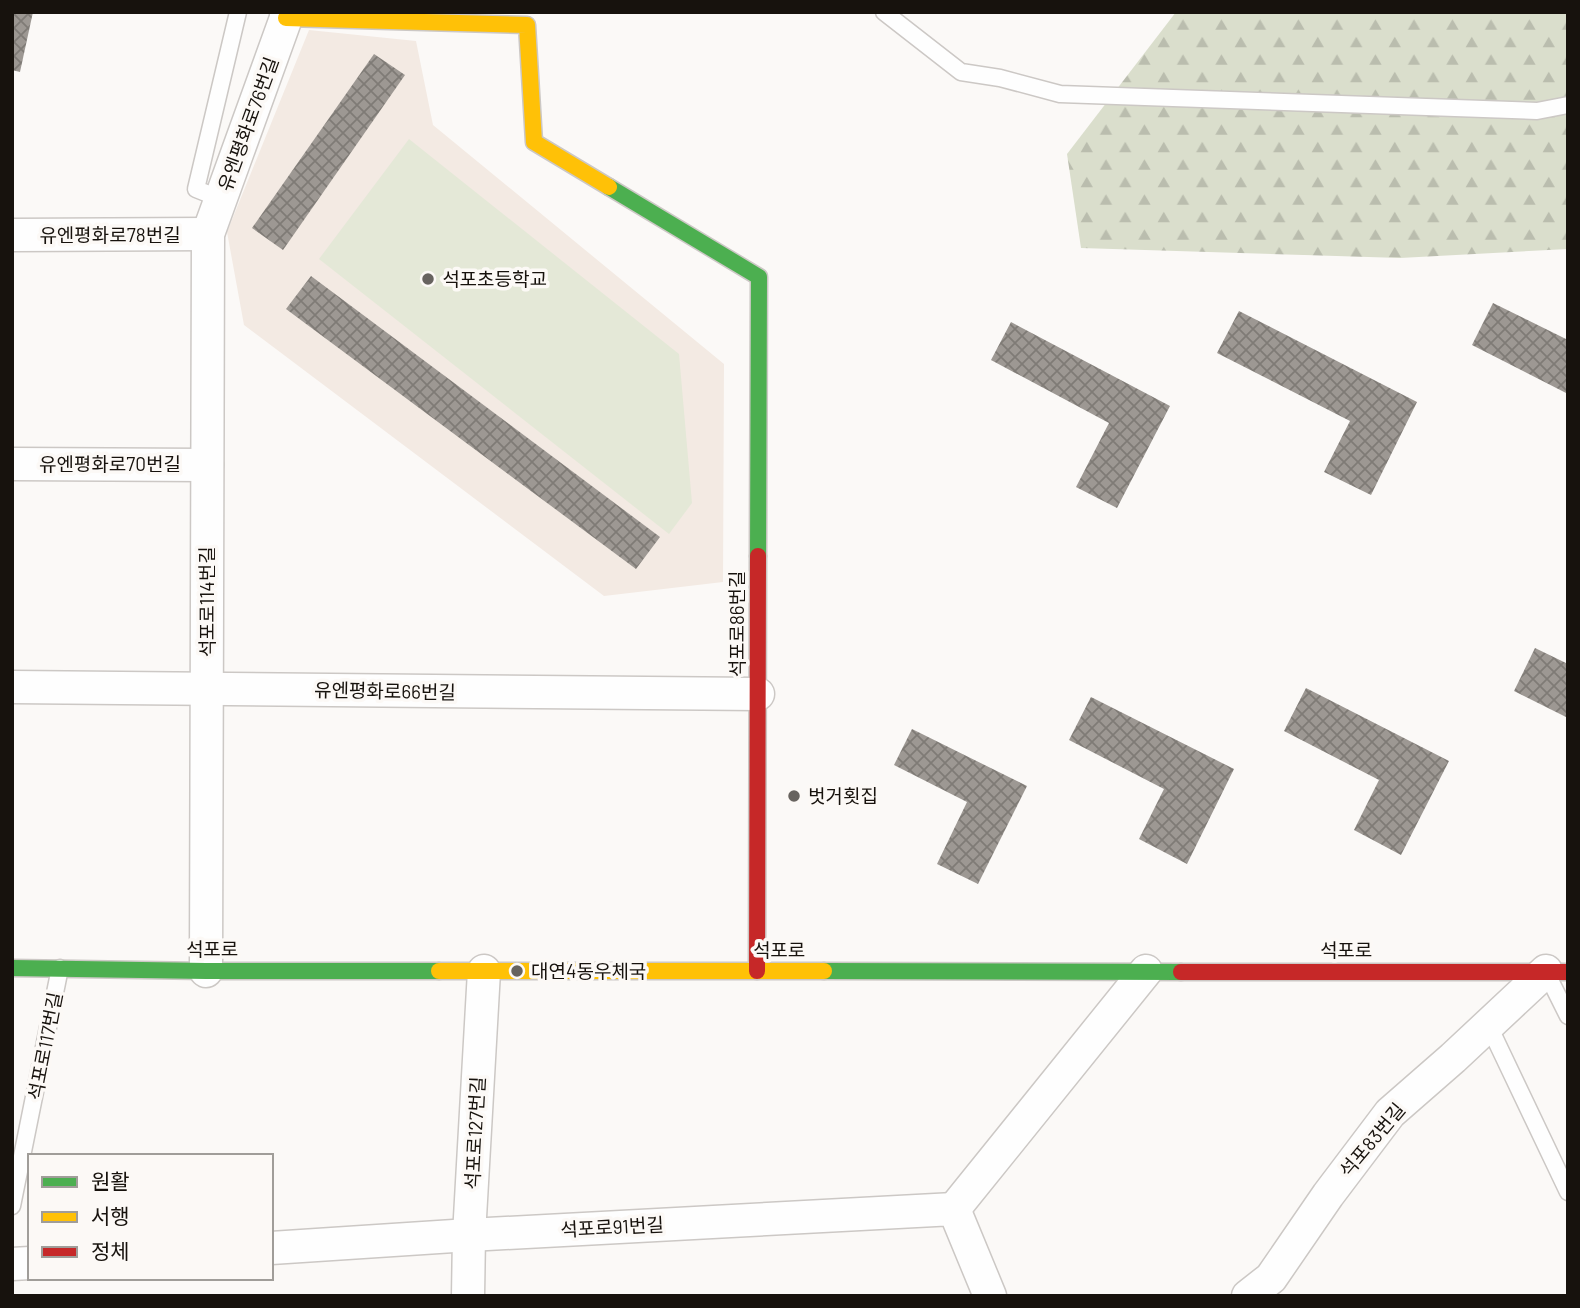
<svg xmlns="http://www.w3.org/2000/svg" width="1580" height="1308" viewBox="0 0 1580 1308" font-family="Barlow,'Noto Sans KR',sans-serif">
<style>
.built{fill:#f3eae3}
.grass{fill:#e4e8d7}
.forest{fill:url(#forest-firs)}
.building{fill:url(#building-cross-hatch)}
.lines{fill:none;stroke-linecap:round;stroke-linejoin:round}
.lane-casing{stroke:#ccc8c5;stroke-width:19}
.street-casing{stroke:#ccc8c5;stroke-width:35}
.fast-casing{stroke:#ccc8c5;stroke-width:19}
.slow-casing{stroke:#ccc8c5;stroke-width:19}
.jam-casing{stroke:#ccc8c5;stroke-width:19}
.lane{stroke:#fefefe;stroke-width:16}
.street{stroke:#fefefe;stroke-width:32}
.fast{stroke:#4caf50;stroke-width:16}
.slow{stroke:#ffc107;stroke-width:16}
.jam{stroke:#c62828;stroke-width:16}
.poi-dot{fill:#67635f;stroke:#fcf9f6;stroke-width:2.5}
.labels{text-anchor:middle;stroke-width:7;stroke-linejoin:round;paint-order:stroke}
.street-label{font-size:19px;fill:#17120d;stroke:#fcf9f6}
.poi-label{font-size:19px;fill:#17120d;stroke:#fcf9f6;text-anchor:start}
</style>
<defs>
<pattern id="forest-firs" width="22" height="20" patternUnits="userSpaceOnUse" patternTransform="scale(1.75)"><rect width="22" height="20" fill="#dadecc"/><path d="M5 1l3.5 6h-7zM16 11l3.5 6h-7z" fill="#babdae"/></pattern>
<pattern id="building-cross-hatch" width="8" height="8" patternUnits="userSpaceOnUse" patternTransform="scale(1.75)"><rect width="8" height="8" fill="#9d9893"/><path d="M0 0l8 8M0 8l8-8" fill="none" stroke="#7f7b76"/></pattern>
</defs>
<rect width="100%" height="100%" fill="#fbf9f7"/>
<path class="built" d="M309,30L416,41L433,125L724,364L723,582L604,596L244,325L227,232Z"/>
<path class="grass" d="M409,139L679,354L692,503L669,534L319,259Z"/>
<path class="forest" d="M1176,12H1568V249L1400,258L1081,248L1067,154Z"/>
<g class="building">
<path d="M12,12H33L20,72L12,70Z"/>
<path d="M374,54L405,75L283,250L252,228Z"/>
<path d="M311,276L660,537L636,569L286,309Z"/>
<path d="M1493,303L1568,340V394L1472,345Z"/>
<path d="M1239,311L1417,402L1371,495L1324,472L1350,421L1217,353Z"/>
<path d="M1011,322L1170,406L1117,508L1076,487L1109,423L991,360Z"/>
<path d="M1535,648L1568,664V718L1514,691Z"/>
<path d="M1306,688L1449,761L1401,855L1354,830L1379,780L1284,731Z"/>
<path d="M1091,697L1234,769L1187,864L1139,839L1164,789L1069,740Z"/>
<path d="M912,729L1027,786L978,884L937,864L967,802L894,765Z"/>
</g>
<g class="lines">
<g class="lane-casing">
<g id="lane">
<path d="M884,12L961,72L1000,78L1060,94L1537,111L1568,105"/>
<path d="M221,199L196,189L238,12"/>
<path d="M1547,974L1568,1016"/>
<path d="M1488,1024L1568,1192"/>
<path d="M12,1206L60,968"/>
</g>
</g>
<g class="street-casing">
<g id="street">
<path d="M12,235L208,234"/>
<path d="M12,464L207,465"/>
<path d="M12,687L758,694"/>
<path d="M206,971L208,234L286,18V12"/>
<path d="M954,1209L1146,971"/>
<path d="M271,1248L469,1235L954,1209L990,1296"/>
<path d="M12,1264L30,1263"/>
<path d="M468,1296L469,1235L484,971"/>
<path d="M1248,1296L1271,1278L1328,1195L1390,1113L1453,1058L1546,971"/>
</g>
</g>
<g class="fast-casing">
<g id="fast">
<path d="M609,187L759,277L758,556"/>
<path d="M12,968L206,971H439"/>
<path d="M824,971L1181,972"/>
</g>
</g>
<g class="slow-casing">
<g id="slow">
<path d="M286,18L527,25L534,142L609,187"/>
<path d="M439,971H824"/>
</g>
</g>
<g class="jam-casing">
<g id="jam">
<path d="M757,971L758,556"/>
<path d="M1181,972H1568"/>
</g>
</g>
<use href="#lane" class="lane"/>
<use href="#street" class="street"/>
<use href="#fast" class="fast"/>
<use href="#slow" class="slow"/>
<use href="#jam" class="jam"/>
</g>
<g class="poi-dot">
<circle cx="428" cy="279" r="7"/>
<circle cx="794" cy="796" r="7"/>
<circle cx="517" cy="971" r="7"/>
</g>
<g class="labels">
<g class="street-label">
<text transform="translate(248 124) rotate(-70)" y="7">유엔평화로76번길</text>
<text x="110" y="242">유엔평화로78번길</text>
<text x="110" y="471">유엔평화로70번길</text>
<text transform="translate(207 602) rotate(-90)" y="7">석포로114번길</text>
<text transform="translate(737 624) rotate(-90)" y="7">석포로86번길</text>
<text transform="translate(385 691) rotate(1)" y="7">유엔평화로66번길</text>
<text x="212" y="956">석포로</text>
<text x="779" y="957">석포로</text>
<text x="1346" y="957">석포로</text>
<text transform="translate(45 1046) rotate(-79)" y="7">석포로117번길</text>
<text transform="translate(475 1133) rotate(-87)" y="7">석포로127번길</text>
<text transform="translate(1372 1140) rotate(-50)" y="7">석포83번길</text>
<text transform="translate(612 1227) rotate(-3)" y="7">석포로91번길</text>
</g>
<g class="poi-label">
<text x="442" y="286">석포초등학교</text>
<text x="808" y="803">벗거횟집</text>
<text x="531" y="978">대연4동우체국</text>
</g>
</g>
<rect width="1580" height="1308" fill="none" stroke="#17120d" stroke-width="28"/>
<rect x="28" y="1154" width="245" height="126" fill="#fcf9f6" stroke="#a09d99" stroke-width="2"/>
<rect x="42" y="1177" width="35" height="10" fill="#4caf50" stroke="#a09d99" stroke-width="2"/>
<text x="91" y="1189" font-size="21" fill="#17120d">원활</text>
<rect x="42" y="1212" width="35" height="10" fill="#ffc107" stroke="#a09d99" stroke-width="2"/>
<text x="91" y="1224" font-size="21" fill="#17120d">서행</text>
<rect x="42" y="1247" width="35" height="10" fill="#c62828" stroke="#a09d99" stroke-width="2"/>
<text x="91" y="1259" font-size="21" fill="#17120d">정체</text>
</svg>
